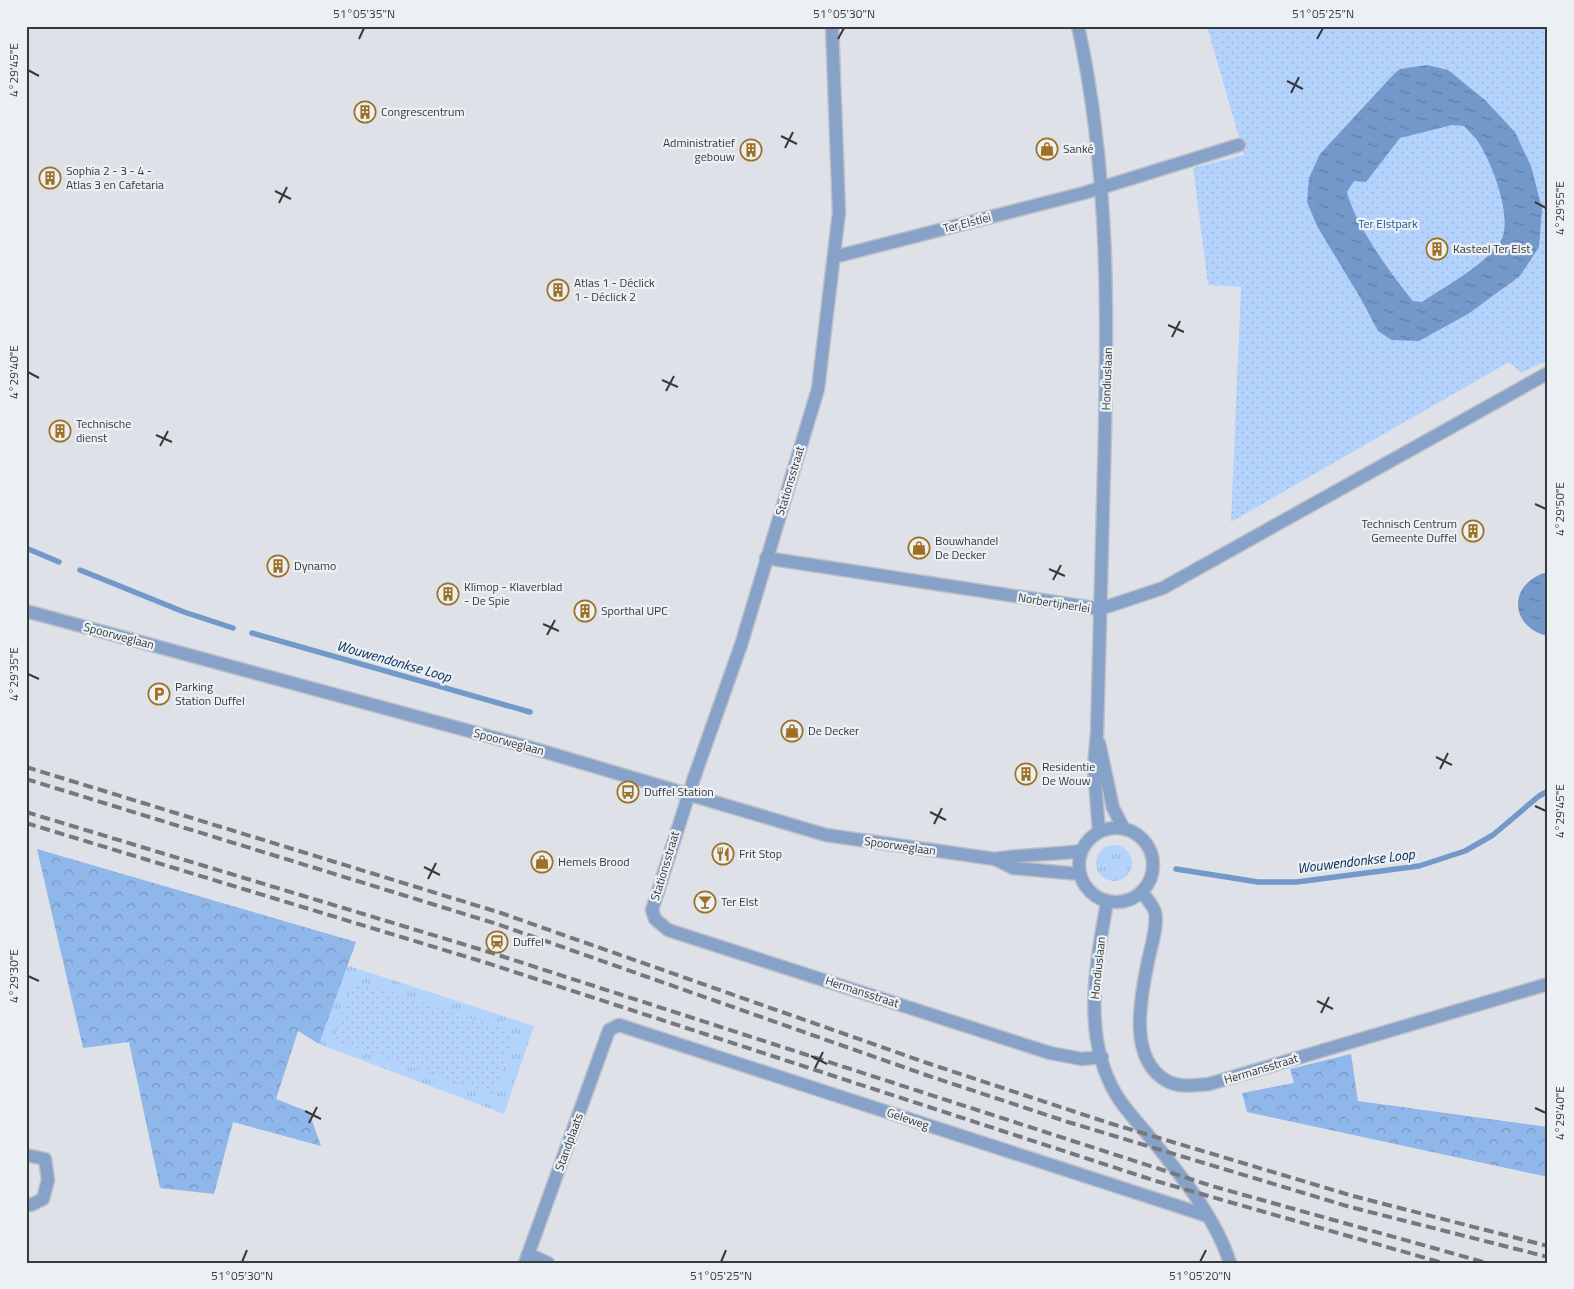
<svg xmlns="http://www.w3.org/2000/svg" width="1574" height="1289" viewBox="0 0 1574 1289" font-family="'Titillium Web',sans-serif">
<style>
.grass{fill:url(#grass-tufts)}
.forest{fill:url(#forest-crowns)}
.park{fill:url(#park-dots)}
.water{fill:url(#water-ripples);fill-rule:evenodd}
.lines{fill:none;stroke-linecap:round;stroke-linejoin:round}
.stream{stroke:#7398ca;stroke-width:5.5}
.minor-casing{stroke:#bdc0c6;stroke-width:15}
.tertiary-casing{stroke:#bdc0c6;stroke-width:15}
.minor{stroke:#86a2c9;stroke-width:12}
.tertiary{stroke:#86a2c9;stroke-width:12}
.rail{stroke:#76787c;stroke-width:4;stroke-dasharray:10 5;stroke-linecap:butt}
.ticks{fill:none;stroke:#38393c;stroke-width:2}
.labels{text-anchor:middle;stroke-width:4.5;stroke-linejoin:round;paint-order:stroke}
.poi-label{font-size:12px;fill:#38393c;stroke:#ebf0f5;text-anchor:start}
.street-label{font-size:12px;fill:#38393c;stroke:#ebf0f5}
.park-label{font-size:12px;fill:#265796;stroke:#ebf0f5}
.water-label{font-size:14px;font-style:italic;fill:#032956;stroke:#ebf0f5}
.neatline{fill:none;stroke:#38393c;stroke-width:2}
.ticks-label{font-size:12px;text-anchor:middle;fill:#38393c}
</style>
<defs>
<pattern id="grass-tufts" width="24" height="20" patternUnits="userSpaceOnUse" patternTransform="scale(1.25)"><rect width="24" height="20" fill="#b4d3fc"/><path d="M3 7l-1-3M5 7V3M7 7l1-3M15 17l-1-3M17 17v-4M19 17l1-3" fill="none" stroke="#9cb6d9"/></pattern>
<pattern id="forest-crowns" width="20" height="18" patternUnits="userSpaceOnUse" patternTransform="scale(1.25)"><rect width="20" height="18" fill="#90b7ea"/><path d="M2 6a3 3 0 1 1 6 0M12 15a3 3 0 1 1 6 0" fill="none" stroke="#7796bf"/></pattern>
<pattern id="park-dots" width="8" height="8" patternUnits="userSpaceOnUse" patternTransform="scale(1.25)"><rect width="8" height="8" fill="#b4d3fc"/><path d="M2 2h.1M6 6h.1" fill="none" stroke="#9cb6d9" stroke-width="1.8" stroke-linecap="round"/></pattern>
<pattern id="water-ripples" width="26" height="14" patternUnits="userSpaceOnUse" patternTransform="scale(1.25)"><rect width="26" height="14" fill="#7398ca"/><path d="M2 4q2-2 4 0t4 0M15 11q2-2 4 0t4 0" fill="none" stroke="#5f7da5"/></pattern>
</defs>
<rect width="100%" height="100%" fill="#dee2e8"/>
<g class="grass">
<circle cx="1114" cy="863" r="18"/>
<path d="M346,965L534,1026L504,1114L319,1044Z"/>
</g>
<g class="forest">
<path d="M37,849L356,942L319,1044L298,1031L276,1099L309,1112L321,1146L233,1122L214,1194L160,1188L129,1042L83,1048Z"/>
<path d="M1351,1054L1358,1101L1548,1127V1177L1247,1112L1242,1093L1294,1083L1290,1069Z"/>
</g>
<g class="park">
<path d="M1207,26H1548V360L1521,373L1509,362L1231,522L1241,287L1208,285L1193,168L1244,155Z"/>
<path d="M355,980L515,1033L493,1095L333,1040Z"/>
</g>
<g class="water">
<path d="M1427,65L1448,70L1485,100L1515,132L1531,166L1542,209L1539,247L1520,276L1468,314L1419,341L1392,340L1378,331L1361,299L1317,226L1307,202L1309,178L1320,154L1394,74L1400,69ZM1452,125L1464,126C1468,131 1473,135 1477,140C1491,160 1516,222 1499,244C1480,268 1447,285 1422,302L1413,301C1391,274 1355,225 1347,192L1354,181L1366,182L1400,138Z"/>
<path d="M1544,573H1548L1547,636C1511,627 1507,586 1544,573Z"/>
</g>
<g class="lines">
<g class="stream">
<path d="M26,548L59,562"/>
<path d="M80,570L184,612L233,628"/>
<path d="M252,633L530,712"/>
<path d="M1176,869L1258,882H1297L1419,866L1465,851L1493,835L1539,796L1548,791"/>
</g>
<g class="minor-casing">
<g id="minor">
<path d="M832,26L839,212L818,389L741,645L694,778L652,910L655,919L668,930L1050,1053L1082,1059L1102,1057"/>
<path d="M834,257L1084,193L1239,145"/>
<path d="M766,558L1100,609L1163,588L1548,373"/>
<path d="M1142,892C1146,898 1153,905 1155,912C1158,926 1151,947 1148,961C1141,996 1127,1059 1167,1081C1179,1088 1196,1085 1209,1084L1548,984"/>
<path d="M26,1155L45,1159L48,1180L43,1199L31,1205L26,1204"/>
<path d="M528,1254L548,1263"/>
<path d="M525,1263L609,1030L619,1025L1208,1216"/>
</g>
</g>
<g class="tertiary-casing">
<g id="tertiary">
<path d="M1078,26C1110,172 1108,321 1104,469C1102,557 1099,645 1097,733L1094,767L1099,832"/>
<path d="M26,611L532,748L826,835L995,859L1013,868L1080,874"/>
<path d="M1099,743L1113,808L1124,829"/>
<circle cx="1116" cy="865" r="37"/>
<path d="M995,859C1023,854 1052,855 1081,851"/>
<path d="M1107,902C1096,965 1081,1037 1117,1096C1127,1112 1141,1126 1153,1141C1182,1177 1216,1218 1230,1263"/>
</g>
</g>
<use href="#minor" class="minor"/>
<use href="#tertiary" class="tertiary"/>
<g class="rail">
<path d="M26,767L501,913L927,1063L1109,1123L1353,1196L1548,1246"/>
<path d="M26,779L497,924L926,1075L1068,1122L1350,1207L1548,1257"/>
<path d="M26,812L489,952L1212,1186L1487,1263"/>
<path d="M26,823L487,963L1156,1181L1443,1263"/>
</g>
</g>
<path class="ticks" d="M359,39L364,28M838,39L844,28M1317,39L1323,28M28,70L39,76M1287,81L1303,89M1291,93L1299,77M781,136L797,144M785,148L793,132M275,191L291,199M1535,202L1546,208M279,203L287,187M1168,325L1184,332M1172,337L1180,321M28,372L39,378M662,380L678,387M666,391L674,376M156,435L172,442M160,446L168,431M1535,504L1546,509M1049,569L1065,576M1053,580L1061,565M543,624L559,631M547,635L555,620M28,674L39,679M1436,757L1452,765M1440,769L1448,753M1535,806L1546,811M930,812L946,820M934,824L942,808M424,867L440,875M428,879L436,863M28,976L39,981M1317,1001L1333,1009M1321,1013L1329,997M811,1056L827,1064M815,1068L823,1052M1535,1108L1546,1113M305,1111L321,1119M309,1123L317,1107M242,1262L247,1250M721,1262L726,1250M1200,1262L1206,1250"/>
<defs>
<g id="building-ring" transform="scale(1.125)"><circle r="9.5" fill="#ebf0f5" stroke="#9f7022" stroke-width="1.5"/><path d="M-4-6H4V6H1V3H-1V6H-4ZM-2.5-4.3h1.7v1.8h-1.7ZM.8-4.3h1.7v1.8H.8ZM-2.5-1h1.7V.8h-1.7ZM.8-1h1.7V.8H.8Z" fill="#9f7022"/></g>
<g id="shop-ring" transform="scale(1.125)"><circle r="9.5" fill="#ebf0f5" stroke="#9f7022" stroke-width="1.5"/><path d="M-5-2.5h2.3a2.7 3.5 0 0 1 5.4 0H5L5.5 6h-11ZM-1.5-2.5h3a1.5 2.3 0 0 0-3 0Z" fill="#9f7022"/></g>
<g id="parking-ring" transform="scale(1.125)"><circle r="9.5" fill="#ebf0f5" stroke="#9f7022" stroke-width="1.5"/><path d="M-3.5-5.5H1a3.5 3.5 0 0 1 0 7H-1V5.5H-3.5ZM-1-3.4V-.6H.8a1.4 1.4 0 0 0 0-2.8Z" fill="#9f7022"/></g>
<g id="bus-ring" transform="scale(1.125)"><circle r="9.5" fill="#ebf0f5" stroke="#9f7022" stroke-width="1.5"/><path d="M-5-6H5V4H4V6H2V4H-2V6H-4V4H-5ZM-3.5-4V0h7V-4ZM-3.5 1.2v1.5H-2V1.2ZM2 1.2v1.5H3.5V1.2Z" fill="#9f7022"/></g>
<g id="restaurant-ring" transform="scale(1.125)"><circle r="9.5" fill="#ebf0f5" stroke="#9f7022" stroke-width="1.5"/><path d="M-5-6h1v4h1v-4h1v4h1v-4h1v5L-1.5 .5V6h-2V.5L-5-1ZM5-6V6H3V1.5H1.5Q1.5-4 5-6Z" fill="#9f7022"/></g>
<g id="bar-ring" transform="scale(1.125)"><circle r="9.5" fill="#ebf0f5" stroke="#9f7022" stroke-width="1.5"/><path d="M-6-5H6L.8 .8V4.5H3.5V6h-7V4.5H-.8V.8Z" fill="#9f7022"/></g>
<g id="station-ring" transform="scale(1.125)"><circle r="9.5" fill="#ebf0f5" stroke="#9f7022" stroke-width="1.5"/><path d="M-3-6H3Q5-6 5-4V2Q5 4 3 4L4.5 6H3L1.5 4h-3L-3 6H-4.5L-3 4Q-5 4-5 2V-4Q-5-6-3-6ZM-3.5-4v3h7v-3ZM-3.5 1v1.5H-2V1ZM2 1v1.5H3.5V1Z" fill="#9f7022"/></g>
</defs>
<g fill-rule="evenodd">
<use href="#building-ring" x="365" y="112"/>
<use href="#shop-ring" x="1047" y="149"/>
<use href="#building-ring" x="751" y="150"/>
<use href="#building-ring" x="50" y="178"/>
<use href="#building-ring" x="1437" y="249"/>
<use href="#building-ring" x="558" y="290"/>
<use href="#building-ring" x="60" y="431"/>
<use href="#building-ring" x="1473" y="531"/>
<use href="#shop-ring" x="919" y="548"/>
<use href="#building-ring" x="278" y="566"/>
<use href="#building-ring" x="448" y="594"/>
<use href="#building-ring" x="585" y="611"/>
<use href="#parking-ring" x="159" y="694"/>
<use href="#shop-ring" x="792" y="731"/>
<use href="#building-ring" x="1026" y="774"/>
<use href="#bus-ring" x="628" y="792"/>
<use href="#restaurant-ring" x="723" y="854"/>
<use href="#shop-ring" x="542" y="862"/>
<use href="#bar-ring" x="705" y="902"/>
<use href="#station-ring" x="497" y="942"/>
</g>
<g class="labels">
<g class="poi-label">
<text x="381" y="116">Congrescentrum</text>
<text x="735" y="147" text-anchor="end">Administratief<tspan x="735" dy="14">gebouw</tspan></text>
<text x="1063" y="153">Sanké</text>
<text x="66" y="175">Sophia 2 - 3 - 4 -<tspan x="66" dy="14">Atlas 3 en Cafetaria</tspan></text>
<text x="1453" y="253">Kasteel Ter Elst</text>
<text x="574" y="287">Atlas 1 - Déclick<tspan x="574" dy="14">1 - Déclick 2</tspan></text>
<text x="76" y="428">Technische<tspan x="76" dy="14">dienst</tspan></text>
<text x="1457" y="528" text-anchor="end">Technisch Centrum<tspan x="1457" dy="14">Gemeente Duffel</tspan></text>
<text x="935" y="545">Bouwhandel<tspan x="935" dy="14">De Decker</tspan></text>
<text x="294" y="570">Dynamo</text>
<text x="464" y="591">Klimop - Klaverblad<tspan x="464" dy="14">- De Spie</tspan></text>
<text x="601" y="615">Sporthal UPC</text>
<text x="175" y="691">Parking<tspan x="175" dy="14">Station Duffel</tspan></text>
<text x="808" y="735">De Decker</text>
<text x="1042" y="771">Residentie<tspan x="1042" dy="14">De Wouw</tspan></text>
<text x="644" y="796">Duffel Station</text>
<text x="739" y="858">Frit Stop</text>
<text x="558" y="866">Hemels Brood</text>
<text x="721" y="906">Ter Elst</text>
<text x="513" y="946">Duffel</text>
</g>
<g class="street-label">
<text transform="translate(967 223) rotate(-14)" y="4">Ter Elstlei</text>
<text transform="translate(1107 379) rotate(-88)" y="4">Hondiuslaan</text>
<text transform="translate(790 481) rotate(-73)" y="4">Stationsstraat</text>
<text transform="translate(1054 603) rotate(9)" y="4">Norbertijnerlei</text>
<text transform="translate(119 636) rotate(15)" y="4">Spoorweglaan</text>
<text transform="translate(509 742) rotate(15)" y="4">Spoorweglaan</text>
<text transform="translate(900 846) rotate(8)" y="4">Spoorweglaan</text>
<text transform="translate(665 866) rotate(-73)" y="4">Stationsstraat</text>
<text transform="translate(1098 968) rotate(-84)" y="4">Hondiuslaan</text>
<text transform="translate(862 992) rotate(18)" y="4">Hermansstraat</text>
<text transform="translate(1261 1069) rotate(-17)" y="4">Hermansstraat</text>
<text transform="translate(908 1119) rotate(18)" y="4">Geleweg</text>
<text transform="translate(569 1142) rotate(-70)" y="4">Standplaats</text>
</g>
<g class="park-label">
<text x="1388" y="228">Ter Elstpark</text>
</g>
<g class="water-label">
<text transform="translate(394 661) rotate(16)" y="5">Wouwendonkse Loop</text>
<text transform="translate(1356 861) rotate(-7)" y="5">Wouwendonkse Loop</text>
</g>
</g>
<rect width="1574" height="1289" fill="none" stroke="#ebf0f5" stroke-width="55"/>
<rect x="28" y="28" width="1518" height="1234" class="neatline"/>
<g class="ticks-label">
<text x="364" y="18">51°05'35"N</text>
<text x="844" y="18">51°05'30"N</text>
<text x="1323" y="18">51°05'25"N</text>
<text transform="translate(14 70) rotate(-90)" y="4">4°29'45"E</text>
<text transform="translate(1560 208) rotate(-90)" y="4">4°29'55"E</text>
<text transform="translate(14 372) rotate(-90)" y="4">4°29'40"E</text>
<text transform="translate(1560 509) rotate(-90)" y="4">4°29'50"E</text>
<text transform="translate(14 674) rotate(-90)" y="4">4°29'35"E</text>
<text transform="translate(1560 811) rotate(-90)" y="4">4°29'45"E</text>
<text transform="translate(14 976) rotate(-90)" y="4">4°29'30"E</text>
<text transform="translate(1560 1113) rotate(-90)" y="4">4°29'40"E</text>
<text x="242" y="1280">51°05'30"N</text>
<text x="721" y="1280">51°05'25"N</text>
<text x="1200" y="1280">51°05'20"N</text>
</g>
</svg>
